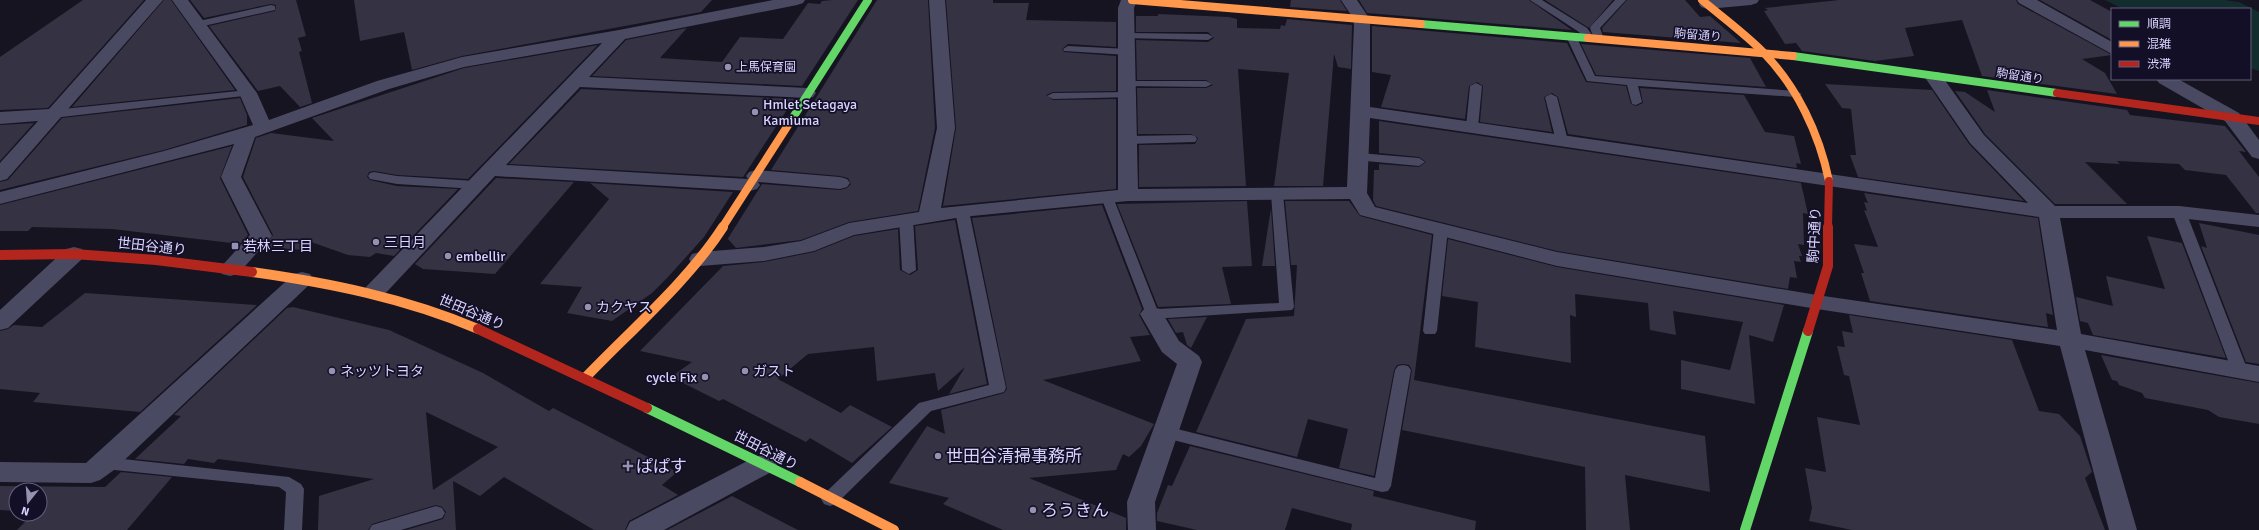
<svg xmlns="http://www.w3.org/2000/svg" width="2259" height="530" viewBox="0 0 2259 530" font-family="Signika,'Noto Sans JP',sans-serif">
<style>
.green{fill:#132c2d}
.building{fill:#343243;fill-rule:evenodd}
.lines{fill:none;stroke-linecap:round;stroke-linejoin:round}
.lane{fill:#4a4962;fill-rule:evenodd}
.street{fill:#4a4962;fill-rule:evenodd}
.fast-far1{stroke:#63d668;stroke-width:8}
.fast{stroke:#63d668;stroke-width:10}
.slow-far1{stroke:#ff974d;stroke-width:8}
.slow{stroke:#ff974d;stroke-width:10}
.jam-far1{stroke:#b3261e;stroke-width:8}
.jam{stroke:#b3261e;stroke-width:10}
.poi-dot{fill:#9591b1;stroke:#130f26;stroke-width:1.5}
.labels{text-anchor:middle;stroke-width:3.5;stroke-linejoin:round;paint-order:stroke}
.far-street-label{font-size:12px;fill:#d9d4ff;stroke:#130f26}
.far-poi-label{font-size:12px;fill:#d9d4ff;stroke:#130f26;text-anchor:start}
.poi-label{font-size:14px;fill:#d9d4ff;stroke:#130f26;text-anchor:start}
.street-label{font-size:14px;fill:#d9d4ff;stroke:#130f26}
.near-poi-label{font-size:17px;fill:#d9d4ff;stroke:#130f26;text-anchor:start}
</style>
<rect width="100%" height="100%" fill="#161421"/>
<path class="green" d="M2105,0H2225L2239,2L2259,12V71L2250,68V9H2123Z"/>
<g class="building">
<path d="M83,0H144L48,108L0,110V57Z"/>
<path d="M164,0H171L235,90L72,107Z"/>
<path d="M190,0H296L306,36L298,38L302,51L299,52L312,103L300,107L280,86L258,91L209,26L275,11L276,5L271,4L204,18Z"/>
<path d="M354,0H712L701,12L462,56L412,70L404,32L360,41Z"/>
<path d="M832,0H858L802,86L592,76L626,40L687,28L660,58L722,62L740,37L783,39L808,3L820,4L822,1Z"/>
<path d="M877,0H928L935,128L918,211L849,222L801,240L736,248L728,239L727,240L762,184L840,190L847,188L851,184L848,178L840,176L771,170Z"/>
<path d="M946,0H993V3H1029L1026,20L1116,22V47L1068,44L1062,49L1064,52L1116,56V91L1053,92L1046,95L1053,100L1116,99V189L943,206L956,128Z"/>
<path d="M1291,0H1340L1347,11L1290,7Z"/>
<path d="M1359,0H1529L1572,30L1367,13Z"/>
<path d="M1545,0H1613L1589,28Z"/>
<path d="M1627,0H1685L1700,17L1710,16L1741,43L1603,32L1602,28Z"/>
<path d="M1839,0H2016L2018,4L2112,55L2082,59L2105,73L2117,94L1982,76L1962,20L1905,28L1914,56L1875,61L1802,51L1796,43L1785,44L1764,11L1768,10L1765,8Z"/>
<path d="M2040,0H2090L2112,12V40Z"/>
<path d="M1158,14L1229,17L1237,19V28L1280,29L1281,25L1285,26L1287,19L1352,25L1351,69L1338,67L1334,54L1323,186H1274L1289,73L1238,69L1246,186L1139,187V145L1195,144L1198,138L1191,134H1138L1137,88H1206L1213,85L1206,80H1137L1136,40L1208,42L1214,38L1208,32H1136V16H1158Z"/>
<path d="M1372,26L1567,43L1586,82L1626,86L1631,104L1636,106L1643,103L1640,88L1744,95L1765,132L1794,136L1801,164L1796,163L1797,168L1568,134L1558,97L1552,93L1544,97L1552,132L1480,122L1483,86L1477,82L1469,86L1465,119L1381,107L1391,75L1372,72Z"/>
<path d="M1581,44L1750,58L1766,87L1596,75Z"/>
<path d="M598,45L468,179L397,175L374,171L369,172L367,177L370,180L397,186L458,189L394,256L376,253L370,257L348,255L311,242L303,250L264,247L273,235L243,177L256,138L271,133L334,141L312,118L464,68Z"/>
<path d="M1825,84L1932,90L1969,144L2024,201L1858,177L1850,155H1856L1851,109L1842,108Z"/>
<path d="M581,89L794,99L743,177L509,164Z"/>
<path d="M1987,90L2127,110L2130,115L2225,126L2246,152L2239,151L2259,177V213H2256L2226,175L2185,170L2179,164L2117,161L2120,164L2085,162L2127,204H2055L1985,134L1955,91L1965,92L1995,112Z"/>
<path d="M240,98L247,115V125L164,150L0,190V182L8,180L62,118Z"/>
<path d="M1379,121L1801,183L1808,214L1803,213L1804,245L1798,244L1802,256H1799L1801,262L1794,261L1797,278L1790,277L1788,289L1557,251L1376,206L1373,200L1374,170H1379V164L1419,167L1426,162L1419,157L1379,153Z"/>
<path d="M34,123L0,161V125Z"/>
<path d="M232,146L220,178L248,235L240,244L112,229L32,227L28,231H0V205Z"/>
<path d="M496,178L574,182L495,274L423,269L415,264Z"/>
<path d="M590,183L733,192L704,237L668,277L652,293L612,321L567,313L582,287L540,284L609,199Z"/>
<path d="M1864,193L2038,218L2053,315L2046,313L2048,327L1870,301L1861,273H1864L1854,244L1878,247L1864,210L1867,211L1864,202L1868,203Z"/>
<path d="M1247,201L1252,266L1222,267L1231,304L1158,307L1117,204Z"/>
<path d="M1285,201H1349L1360,216L1432,235L1414,380L1705,436L1710,492L1625,475L1630,530H1586L1585,467L1402,430L1412,370L1409,365L1403,364L1397,365L1394,370L1374,476L1339,468L1348,429L1308,419L1297,457L1196,432L1246,319L1294,316L1297,265H1291Z"/>
<path d="M1102,205L1142,309L1139,315L1150,335L1130,337L1141,361L1043,380L1154,424L1141,446L1129,457L1123,454L1116,470L1029,478L1126,518V530H1003L943,504L949,498L889,483L927,426L945,434L941,410L1004,393L1007,389L972,218Z"/>
<path d="M1271,208L1275,266H1262Z"/>
<path d="M955,220L987,384L949,394L965,367L938,391L935,373L877,381L874,347L808,354L778,379L841,413L850,405L892,427L852,463L810,438L806,442L723,399L719,401L671,377L692,362L640,351L723,266L764,262L814,252L854,236L898,229L900,270L910,275L918,270L915,226Z"/>
<path d="M2199,223L2259,235V364L2246,362L2201,246L2207,248Z"/>
<path d="M2147,236L2182,243L2226,358L2093,335L2088,323L2080,321L2076,297L2113,306L2106,276L2165,289Z"/>
<path d="M1448,239L1557,267L1784,305L1773,342L1749,335L1755,404L1681,389V360L1730,370L1743,322L1673,311L1676,335L1650,330L1648,303L1575,294L1576,317L1570,315L1571,363L1475,347L1478,302L1442,296Z"/>
<path d="M85,293L257,305L140,412L33,402L40,393L0,389V331L8,329L14,325L42,327Z"/>
<path d="M293,307L389,330L483,373L549,411L553,408L677,472L662,485L678,495L629,521L625,530H594L504,477L480,496L453,481L456,530H406L443,519L446,512L442,507L436,505L372,524L368,530H318L319,496L374,479L218,459L214,463L188,459L184,464L135,459L181,416L174,415L287,308ZM426,412L498,447L433,490Z"/>
<path d="M1849,315L2012,340L2039,411L2059,414L2080,436L2092,472L2085,478L2105,530H1852L1809,521L1812,508L1805,468L1826,472L1817,417L1860,425L1849,376L1844,375L1837,346L1845,347L1842,331L1853,333Z"/>
<path d="M1207,317L1191,348L1187,345L1183,332L1176,333L1168,319Z"/>
<path d="M2101,355L2259,383V424L2219,417L2208,410L2145,398L2142,393L2119,385L2117,381L2112,380Z"/>
<path d="M1190,446L1374,491L1373,496L1476,521L1475,530H1351L1352,524L1292,508L1285,530H1197L1157,521V513L1168,485L1172,486Z"/>
<path d="M121,472L172,477L127,530H17L33,514H40V490H16V511L0,510V486L105,487Z"/>
<path d="M732,496L798,530H667Z"/>
</g>
<g class="lines">
<g class="lane">
<path d="M1530,0H1542L1587,28L1593,36L1590,28L1591,26L1615,0H1626L1600,28L1604,39L1599,42L1595,41L1593,37L1588,40L1584,39L1579,32Z"/>
<path d="M271,5L275,6V10L199,27L194,24L199,21Z"/>
<path d="M1128,33L1208,34L1213,37L1208,40L1124,38V34Z"/>
<path d="M1571,33L1576,36L1595,76L1796,91L1802,94L1796,97L1638,86L1642,102L1636,105L1632,104L1627,85L1587,81L1566,36Z"/>
<path d="M1068,46L1128,49L1133,52L1128,55L1064,51L1063,49Z"/>
<path d="M1128,81H1206L1212,84L1206,87L1124,86L1122,84L1124,82Z"/>
<path d="M1476,83L1482,86L1478,127L1472,131L1466,127L1470,86Z"/>
<path d="M248,90L252,91L254,93L252,95L53,118L47,114L53,110Z"/>
<path d="M1128,92L1134,95L1132,97L1053,99L1047,96L1053,93Z"/>
<path d="M1551,94L1557,97L1568,141L1566,144L1562,145L1556,141L1545,97Z"/>
<path d="M1191,135L1195,136L1197,139L1195,142L1128,144L1122,140L1128,136Z"/>
<path d="M1359,153L1419,158L1425,162L1419,166L1355,160L1353,157Z"/>
<path d="M374,172L397,176L475,181L481,185L475,189L397,184L370,179L368,176L370,173Z"/>
<path d="M1277,190L1283,194L1294,307L1292,310L1152,319L1147,317L1101,197L1102,194L1107,193L1113,197L1157,309L1279,303L1271,194Z"/>
<path d="M962,207L969,211L1006,388L1004,392L931,411L836,504L830,506L824,504L821,499L824,494L919,403L989,385L955,211Z"/>
<path d="M2179,208L2186,212L2248,371L2246,375H2234L2232,371L2172,212Z"/>
<path d="M906,214L913,218L916,270L909,274L902,270L899,218Z"/>
<path d="M1441,225L1448,229L1437,331L1435,334H1425L1423,331L1434,229Z"/>
<path d="M1403,365L1408,366L1411,370L1391,486L1388,491L1382,492L1165,438L1159,436L1157,432L1159,428L1165,426L1375,478L1395,370L1398,366Z"/>
<path d="M105,457L289,477L301,484L304,489L302,530H284L286,492L279,487L105,469L99,467L97,463L99,459Z"/>
<path d="M436,506L442,508L445,513L442,518L401,530H369L372,525Z"/>
</g>
<g class="street">
<path d="M146,0H163L7,179L0,181V163L38,121L0,124V112L49,109Z"/>
<path d="M172,0H188L257,93L269,120L377,81L462,57L619,30L773,0H805L803,3L797,5L625,39L589,77L807,88L813,89L816,93L813,97L807,98L580,87L506,165L748,179L746,176L749,172L756,170L840,177L847,179L850,183L847,187L840,189L758,182L760,185L757,189L750,191L495,176L382,297L374,299L366,297L363,292L366,287L602,43L464,67L389,89L255,137L241,177L272,236L238,274L230,276L222,274L219,269L250,235L221,177L234,144L0,204V192L164,151L253,125L239,93Z"/>
<path d="M929,0H945L955,128L941,208L1118,190V8L1121,0H1137L1134,8L1138,189L1347,187L1354,25L1353,18L1341,0H1357L1369,18L1370,25V107L2028,203L1970,143L1924,76L1927,72H1939L1984,135L2055,206H2179L2259,215V227L2179,218H2060L2081,334L2259,366V382L2085,350L2137,530H2109L2060,346L1817,309L1557,266L1360,215L1350,199L1128,201L962,217L854,235L814,251L764,261L700,266L692,264L689,259L692,254L700,252L764,247L801,241L849,223L919,212L937,128ZM1370,118L2039,217L2057,330L1817,295L1557,252L1375,207L1367,193Z"/>
<path d="M1759,0L1757,3L1751,5L1707,9L1701,7L1699,4L1704,0Z"/>
<path d="M2017,0H2037L2112,42V54L2019,3Z"/>
<path d="M2156,79H2178L2239,113L2259,140V159L2252,157L2225,121L2159,83Z"/>
<path d="M74,247L82,249L85,254L82,259L8,328L0,330V310L66,249Z"/>
<path d="M302,272L310,274L313,279L310,284L114,470L100,480L91,483L0,482V462L86,463L294,274Z"/>
<path d="M1152,307L1160,309L1179,341L1199,356L1202,362L1155,502L1156,530H1128L1127,502L1177,364L1162,352L1140,314L1144,309Z"/>
<path d="M764,454L773,457L777,464L773,471L664,530H626L630,522L755,457Z"/>
</g>
<g class="fast-far1">
<path d="M1421,24L1588,38"/>
<path d="M1793,56L2057,93"/>
<path d="M792,119L868,0"/>
</g>
<g class="fast">
<path d="M647,408L800,482"/>
<path d="M1745,530L1808,331"/>
</g>
<g class="slow-far1">
<path d="M1132,0L1421,24"/>
<path d="M1702,0C1722,17 1744,33 1763,52C1797,87 1819,133 1829,181"/>
<path d="M1588,38L1793,56"/>
<path d="M722,228L792,119"/>
</g>
<g class="slow">
<path d="M252,272C330,283 405,298 478,329"/>
<path d="M585,378C629,332 689,280 723,227"/>
<path d="M800,482L894,530"/>
</g>
<g class="jam-far1">
<path d="M2057,93L2259,121"/>
<path d="M1828,228L1829,181"/>
</g>
<g class="jam">
<path d="M0,255L74,254L156,260L252,272"/>
<path d="M478,329L647,408"/>
<path d="M1808,331L1828,266V227"/>
</g>
</g>
<g class="poi-dot">
<circle cx="728" cy="67" r="4"/>
<circle cx="755" cy="112" r="4"/>
<circle cx="376" cy="242" r="4"/>
<rect x="231" y="242" width="8" height="8" rx="2"/>
<circle cx="448" cy="256" r="4"/>
<circle cx="588" cy="307" r="4"/>
<circle cx="332" cy="371" r="4"/>
<circle cx="745" cy="371" r="4"/>
<circle cx="705" cy="377" r="4"/>
<circle cx="938" cy="456" r="4"/>
<path d="M626 460h4v4h4v4h-4v4h-4v-4h-4v-4h4z"/>
<circle cx="1033" cy="510" r="4"/>
</g>
<g class="labels">
<g class="far-street-label">
<text transform="translate(1698 35) rotate(5)" y="4">駒留通り</text>
<text transform="translate(2020 76) rotate(8)" y="4">駒留通り</text>
</g>
<g class="far-poi-label">
<text x="736" y="71">上馬保育園</text>
</g>
<g class="poi-label">
<text x="763" y="109">Hmlet Setagaya<tspan x="763" dy="16">Kamiuma</tspan></text>
<text x="384" y="247">三日月</text>
<text x="243" y="251">若林三丁目</text>
<text x="456" y="261">embellir</text>
<text x="596" y="312">カクヤス</text>
<text x="340" y="376">ネッツトヨタ</text>
<text x="753" y="376">ガスト</text>
<text x="697" y="382" text-anchor="end">cycle Fix</text>
</g>
<g class="street-label">
<text transform="translate(1814 235) rotate(-87)" y="5">駒中通り</text>
<text transform="translate(152 246) rotate(6)" y="5">世田谷通り</text>
<text transform="translate(472 312) rotate(23)" y="5">世田谷通り</text>
<text transform="translate(766 450) rotate(27)" y="5">世田谷通り</text>
</g>
<g class="near-poi-label">
<text x="946" y="462">世田谷清掃事務所</text>
<text x="636" y="472">ぱぱす</text>
<text x="1041" y="516">ろうきん</text>
</g>
</g>
<rect x="2111" y="8" width="140" height="72" fill="#130f26" stroke="#625e7d"/>
<rect x="2119" y="21" width="20" height="6" fill="#63d668" stroke="#625e7d"/>
<text x="2147" y="28" font-size="12" fill="#d9d4ff">順調</text>
<rect x="2119" y="41" width="20" height="6" fill="#ff974d" stroke="#625e7d"/>
<text x="2147" y="48" font-size="12" fill="#d9d4ff">混雑</text>
<rect x="2119" y="61" width="20" height="6" fill="#b3261e" stroke="#625e7d"/>
<text x="2147" y="68" font-size="12" fill="#d9d4ff">渋滞</text>
<g transform="translate(28 502) rotate(197)"><circle r="19" fill="#130f26" stroke="#625e7d"/>
<path d="M0-3L7 15L0 10L-7 15Z" fill="#9591b1"/>
<text y="-6" font-size="11" font-weight="bold" text-anchor="middle" fill="#d9d4ff">N</text>
</g>
</svg>
